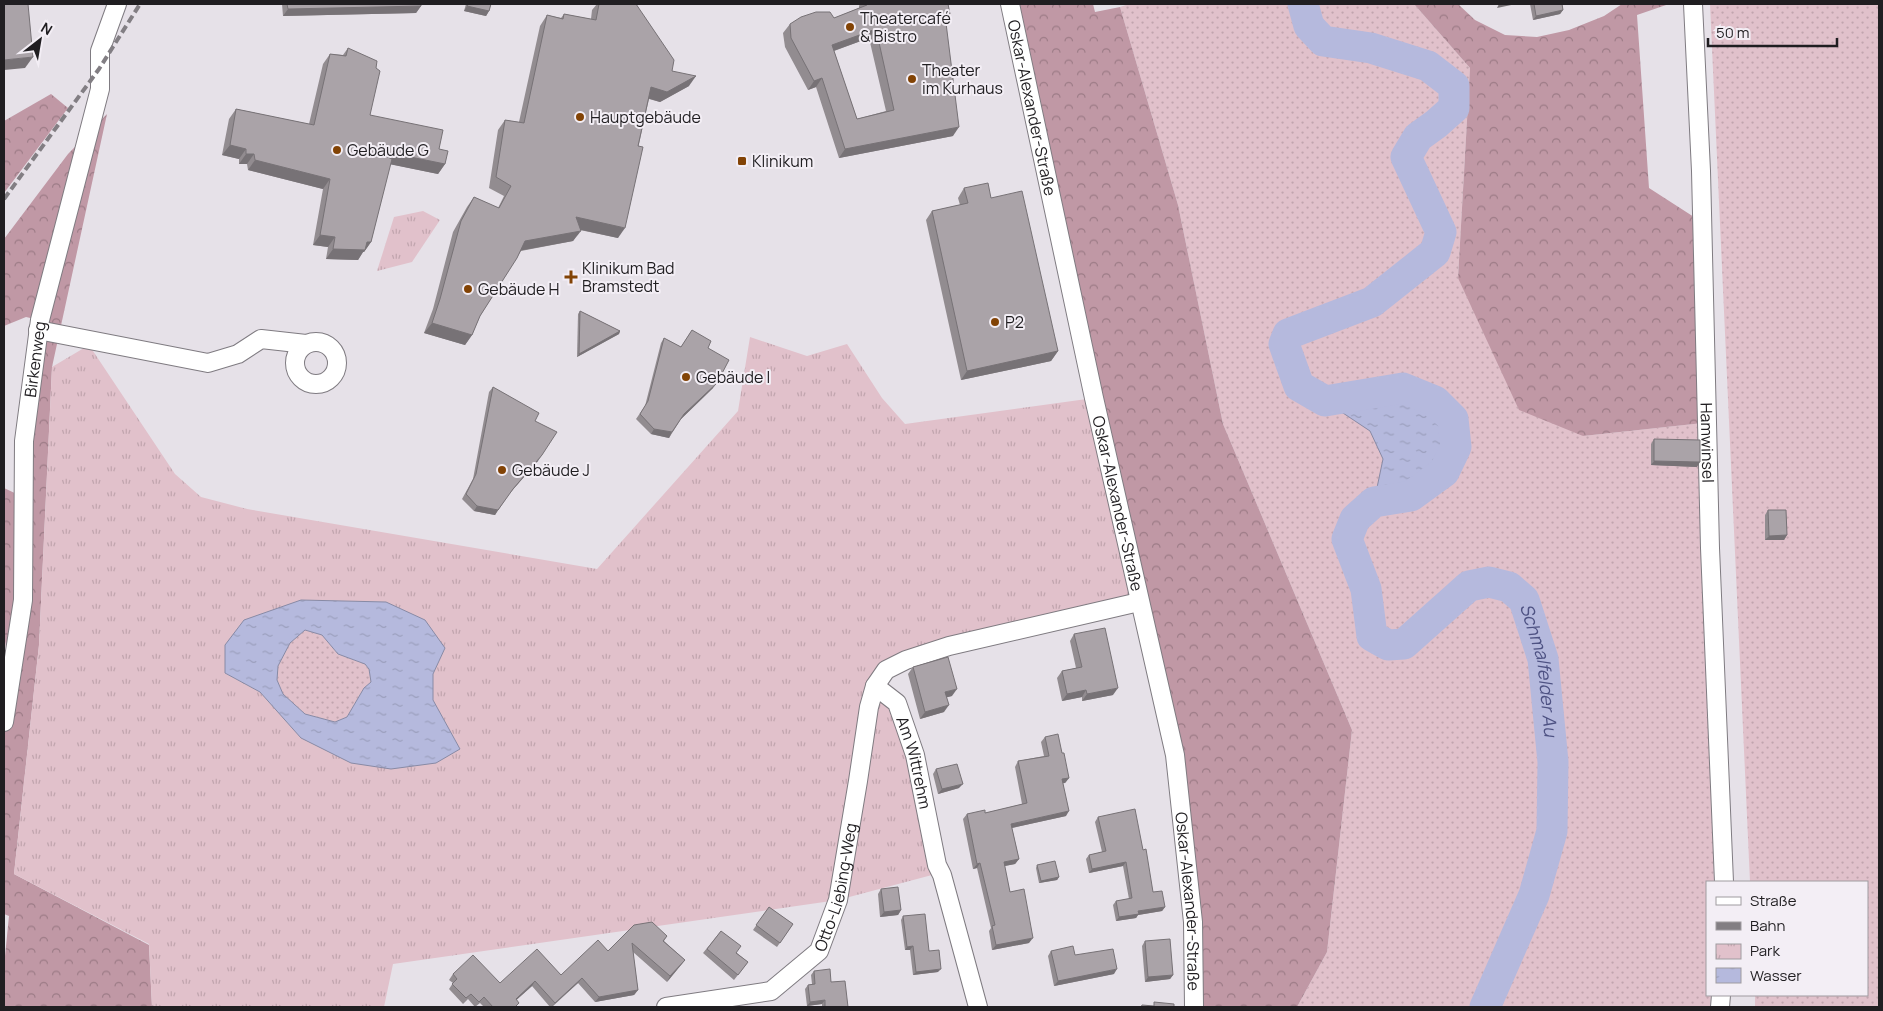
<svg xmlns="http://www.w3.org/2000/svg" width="1883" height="1011" viewBox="0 0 1883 1011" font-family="Manrope,sans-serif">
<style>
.grass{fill:url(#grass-dots)}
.forest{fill:url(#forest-crowns)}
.park{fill:url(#park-tufts);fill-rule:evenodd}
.water{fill:url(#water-ripples);stroke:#888aa5;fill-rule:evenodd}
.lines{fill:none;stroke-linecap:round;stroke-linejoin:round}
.river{stroke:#b5b9dd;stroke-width:31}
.street-casing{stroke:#7f7b81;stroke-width:20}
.street{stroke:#fff;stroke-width:18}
.rail{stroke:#827e83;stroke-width:4;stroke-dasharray:8 4;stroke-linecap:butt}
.wall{fill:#928c90;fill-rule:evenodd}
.shaded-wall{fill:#777276}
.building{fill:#aaa3a8;stroke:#777276;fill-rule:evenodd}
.poi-dot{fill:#824305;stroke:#f3eef5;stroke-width:2}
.labels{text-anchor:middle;stroke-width:4;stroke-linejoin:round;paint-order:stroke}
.poi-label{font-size:16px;fill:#201e21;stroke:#f3eef5;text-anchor:start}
.street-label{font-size:16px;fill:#201e21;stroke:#f3eef5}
.water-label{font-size:18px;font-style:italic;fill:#4e5283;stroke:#f3eef5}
</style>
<defs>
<pattern id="grass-dots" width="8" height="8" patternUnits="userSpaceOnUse" patternTransform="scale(1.25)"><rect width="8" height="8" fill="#e1c1cb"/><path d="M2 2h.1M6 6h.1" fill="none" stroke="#c1a5ae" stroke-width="1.8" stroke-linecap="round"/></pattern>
<pattern id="forest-crowns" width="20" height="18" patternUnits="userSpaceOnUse" patternTransform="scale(1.25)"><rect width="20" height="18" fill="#c098a5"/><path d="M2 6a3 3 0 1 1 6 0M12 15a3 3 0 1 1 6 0" fill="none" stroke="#9c7b86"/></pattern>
<pattern id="park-tufts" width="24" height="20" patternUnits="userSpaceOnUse" patternTransform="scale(1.25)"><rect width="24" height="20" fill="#e1c1cb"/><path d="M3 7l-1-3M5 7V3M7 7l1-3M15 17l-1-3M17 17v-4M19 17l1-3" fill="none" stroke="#c1a5ae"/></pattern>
<pattern id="water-ripples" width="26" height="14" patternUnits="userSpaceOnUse" patternTransform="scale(1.25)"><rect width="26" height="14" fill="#b5b9dd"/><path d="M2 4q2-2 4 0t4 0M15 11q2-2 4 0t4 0" fill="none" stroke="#9b9fbd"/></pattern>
</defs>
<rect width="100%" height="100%" fill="#e6e1e8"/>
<g class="grass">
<path d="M1129,4H1414L1470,68L1458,278L1583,436L1703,423L1714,882H1707V995H1711L1710,1007H1297L1327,952L1352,730L1223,424L1178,205L1120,7Z"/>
<path d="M1710,4H1879V1007H1755V995H1867V882H1750Z"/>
<path d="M305,630L322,635L338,654L365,664L369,669L371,682L364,688L347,717L335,722L305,714L283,694L277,680L278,666L290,643Z"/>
</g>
<g class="forest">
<path d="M1010,4H1093L1095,12L1120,7L1178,205L1223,424L1352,730L1327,952L1297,1007H1194L1175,755Z"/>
<path d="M1414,4H1458L1475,20L1505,35L1537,37L1569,30L1604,16L1622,4H1669L1637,15L1649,188L1694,217L1703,423L1583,436L1519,410L1458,278L1470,68Z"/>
<path d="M51,94L68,108L4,193V121Z"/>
<path d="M107,114L52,367L39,645L14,874L149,945L152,1007H4V966L9,916L4,914V660L6,648L4,634V488L21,496L39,320L26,317L4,326V239L68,154Z"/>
</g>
<g class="park">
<path d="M423,211L440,220L412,262L377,271L394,217Z"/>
<path d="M750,337L807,356L847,344L882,398L905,424L1094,398L1133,594L944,638L900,654L875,686L894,704L935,868L932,875L838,900L393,964L384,1007H152L149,944L14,874L39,645L52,367L89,345L175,474L201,497L247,509L597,569L738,411ZM301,600L386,602L445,648L433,674V701L460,749L301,738L260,692L225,673Z"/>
</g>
<g class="water">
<path d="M1403,388L1435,401L1453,419L1456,447L1444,472L1411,496L1374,502L1383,459L1370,431L1325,401Z"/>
<path d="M301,600L386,602L425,620L445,648L433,674V700L460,749L436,763L391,769L351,763L301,738L260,692L225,673V645L244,620ZM305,630L322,635L338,654L365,664L369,669L371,682L364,688L347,717L335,722L305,714L283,694L277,680L278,666L290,643Z"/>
</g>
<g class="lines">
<path class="river" id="s1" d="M1303,4L1309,26L1323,41L1371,48L1428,66L1454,86V108L1436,124L1418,137L1406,157L1441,232L1435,252L1372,302L1288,334L1284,344L1299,386L1325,401L1403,388L1435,401L1453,419L1456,447L1444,472L1411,496L1374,502L1355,519L1347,539L1366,589L1372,636L1388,645L1404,644L1469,586L1489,582L1509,587L1524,600L1543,659L1553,762L1552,831L1534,895L1485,1007"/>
<g class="street-casing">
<g id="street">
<path id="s2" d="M1010,4L1094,398L1175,755L1193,922L1194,1007"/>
<path id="s3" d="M1693,4L1701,171L1710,548L1724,882"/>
<path d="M38,330L208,363L238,354L261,339L306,344"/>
<circle cx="316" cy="363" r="21"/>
<path id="s4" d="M875,686L897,703L915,755L937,865L942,875L978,1007"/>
<path id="s5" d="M4,722L23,600L24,441L40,320L100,89V51L117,4"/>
<path id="s6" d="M666,1007L771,991L819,951L838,900L858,781L869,707L875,686L886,670L906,660L949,646L1139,602"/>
<path d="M1720,1007L1721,995"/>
</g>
</g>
<use href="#street" class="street"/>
<path class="rail" d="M4,199L99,69L140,4"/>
</g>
<g class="wall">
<path d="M282,4H421V6L416,13L283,16Z"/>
<path d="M466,4H491L489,11L486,16L464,11Z"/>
<path d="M597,4H636L672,71L689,86L660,102L649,99L618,238L580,230L573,241L521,251L480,316L472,335L465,345L424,333L433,309L453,232L467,207L474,197L498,208L504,196L489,188L498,130L505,120L519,122L540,26L547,15L561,18L564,14L591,19L592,10Z"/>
<path d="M860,4H948L950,14L946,20L953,136L839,158L816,87L808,90L785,47L783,33L790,24L834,18L859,8V6ZM869,38L886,111L857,119L834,51Z"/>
<path d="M1530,4H1562L1563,10L1560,14L1533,20Z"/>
<path d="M348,48L370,115L439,149L445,164L438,174L390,164L371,242L364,252H363L358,260L326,259L328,247L313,245L323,189L248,170L247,164H239V159L222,155L229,119L236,109L309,124L323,64L330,54L343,55Z"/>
<path d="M964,188L991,198L1058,351L1051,361L961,380L926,220L932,211L960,205L958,198Z"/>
<path d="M580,311L620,331L619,334L577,357L578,314Z"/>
<path d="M692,330L708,348L713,388L681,419L669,438L651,434L636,419L645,406L661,343L664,338L681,347Z"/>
<path d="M493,387L535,421L538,461L509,494L495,515L474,511L462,499L473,479L489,392Z"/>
<path d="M1654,439L1697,467L1651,465V444Z"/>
<path d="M1768,510L1787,535L1784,540H1765V515Z"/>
<path d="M1074,634L1113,695L1082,701V697L1062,701L1057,678L1062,671L1076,668L1070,641Z"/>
<path d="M913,667L952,696L947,697L944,712L920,719L908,674Z"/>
<path d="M1045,737L1062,753L1069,778L1065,783H1063L1066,816L1012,828L1019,859L1015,864L1004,866L1010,892L1029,943L992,950L989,931L991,928L977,868L973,869L963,819L967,814L985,813L1022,804L1015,767L1018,761L1044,756L1041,742Z"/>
<path d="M936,769L959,788L938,794L933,774Z"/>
<path d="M1098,817L1153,892L1165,907L1162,911L1138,915L1136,918L1116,921L1113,905L1116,901L1129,899L1123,866L1089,873L1086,859L1089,855L1102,852L1095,822Z"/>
<path d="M1037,865L1059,877L1057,880L1039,883L1036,868Z"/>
<path d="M881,889L901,910L898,915L880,917L878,894Z"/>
<path d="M769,907L793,924L777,947L753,930Z"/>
<path d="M903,916L929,951L938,972L913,975L910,950H905L901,920Z"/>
<path d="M634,925L667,936L664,941L685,960L667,982L633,952L638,990L634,995L595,1002L578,983L552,1007H550L532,986L516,1000V1007H484L480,1003L475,1007L468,999L463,1004L449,989L453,983L449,980L453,974L500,983L561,975L608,951Z"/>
<path d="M721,931L737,953L748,962L734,980L703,953Z"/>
<path d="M1145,941L1173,975L1170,979L1145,982L1142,946Z"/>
<path d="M1051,951L1075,955L1114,974L1054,986L1048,956Z"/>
<path d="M814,971L831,982L848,1007H822V1004L807,1006L805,989L808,985L812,984L811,975Z"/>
</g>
<g class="shaded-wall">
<path d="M1499,4H1516L1497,8Z"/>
<path d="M421,6L416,13L283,16L288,9Z"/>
<path d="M467,6L489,11L486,16L464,11Z"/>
<path d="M1563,10L1560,14L1533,20L1536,16Z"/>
<path d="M950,14L944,23L945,15Z"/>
<path d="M876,29L869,38L825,54L832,45Z"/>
<path d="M33,57L25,68L4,70V60Z"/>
<path d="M696,76L689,86L660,102L644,97L651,87Z"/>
<path d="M822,78L816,87L808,90L814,81Z"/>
<path d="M959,127L953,136L839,158L845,149Z"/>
<path d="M230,145L246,149L239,159L222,155Z"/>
<path d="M386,152L445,164L438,174L379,162Z"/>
<path d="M246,154H254L247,164H239Z"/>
<path d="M255,160L330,179L323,189L248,170Z"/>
<path d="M576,217L625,228L618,238L568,227Z"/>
<path d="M581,231L573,241L518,251L525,241Z"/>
<path d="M320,235L335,237L328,247L313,245Z"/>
<path d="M367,242H371L364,252H363L358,260L326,259L333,249Z"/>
<path d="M432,323L472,335L465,345L424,333Z"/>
<path d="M620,331L619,334L577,357L579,354Z"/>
<path d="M1058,351L1051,361L961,380L967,371Z"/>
<path d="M717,383L713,388L680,420L684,414Z"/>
<path d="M654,429L672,432L669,438L651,434Z"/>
<path d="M542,455L538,461L509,494L513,489Z"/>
<path d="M1654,461L1700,462L1697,467L1651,465Z"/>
<path d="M477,506L498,510L495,515L474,511Z"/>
<path d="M1787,535L1784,540H1765L1769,536Z"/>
<path d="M1118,688L1113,695L1082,701L1087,694Z"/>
<path d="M957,689L952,696L940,699L945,692Z"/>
<path d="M1086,690L1082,697L1062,701L1067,694Z"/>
<path d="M949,705L944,712L920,719L925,712Z"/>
<path d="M1069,778L1065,783L1058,784L1062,779Z"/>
<path d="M963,784L959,788L938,794L942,789Z"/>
<path d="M1069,811L1066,816L1007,829L1011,824Z"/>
<path d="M1019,859L1015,864L1000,867L1004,862Z"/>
<path d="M1126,862L1123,866L1089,873L1092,869Z"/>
<path d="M980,863L977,868L973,869L977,864Z"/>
<path d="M1059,877L1057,880L1039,883L1041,881Z"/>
<path d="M1165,907L1162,911L1138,915L1136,918L1116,921L1119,917L1138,911Z"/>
<path d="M901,910L898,915L880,917L884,912Z"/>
<path d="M1033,938L1029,943L992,950L996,945Z"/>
<path d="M913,946L910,950H905L907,947Z"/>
<path d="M685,960L681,965L667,982L670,976Z"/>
<path d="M941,969L938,972L913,975L916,972Z"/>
<path d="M1117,969L1114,974L1054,986L1058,981Z"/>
<path d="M1173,975L1170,979L1145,982L1148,977Z"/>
<path d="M582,978L578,983L551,1007L555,1003Z"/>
<path d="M535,981L532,986L512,1004L516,999Z"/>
<path d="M638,990L634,995L595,1002L599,997Z"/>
<path d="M825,1000L822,1004L807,1006L810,1002Z"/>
</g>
<g class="building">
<path d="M4,4H28L33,57L4,60Z"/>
<path d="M287,4H421V6L288,9Z"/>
<path d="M468,4H491L489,11L467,6Z"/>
<path d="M599,4H636L674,60L672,71L696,76L667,92L651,87L638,146L643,147L625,228L576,217L581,231L525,241L517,258L480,316L472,335L432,323L440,299L461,221L474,197L499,208L511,186L496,177L505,120L524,123L547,15L563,19L564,14L596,20Z"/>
<path d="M866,4H948L950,14L945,15L959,127L845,149L822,78L814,81L791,38L790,24L801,17L816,12H830L834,18L867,5ZM876,29L894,110L857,119L832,45Z"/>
<path d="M1534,4H1562L1563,10L1536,16Z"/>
<path d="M348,48L377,61L376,68L380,71L370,115L443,130L439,149L448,151L445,164L386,152L385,156L392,159L371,242H367L365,250L333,249L335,237L320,235L330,179L255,160L254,154H246V149L230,145L236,109L314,125L330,54L346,56Z"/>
<path d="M988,183L991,198L1022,191L1058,351L967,371L932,211L968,203L964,188Z"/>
<path d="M580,311L620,331L579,354Z"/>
<path d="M692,330L711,341L708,348L729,360L717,383L684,414L672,432L654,429L640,414L648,401L664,338L681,347Z"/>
<path d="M493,387L539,413L535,421L557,432L542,455L513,489L498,510L477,506L466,494L476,474Z"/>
<path d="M1654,439L1700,440V462L1654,461Z"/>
<path d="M1768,510H1786L1787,535L1769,536Z"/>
<path d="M1105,628L1118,688L1087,694L1086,690L1067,694L1062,671L1082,667L1074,634Z"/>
<path d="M948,657L957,689L945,692L949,705L925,712L913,667Z"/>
<path d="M1058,734L1062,753H1064L1069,778L1062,779L1069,811L1011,824L1019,859L1004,862L1010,892L1024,889L1033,938L996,945L992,926L995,925L980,863L977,864L967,814L985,810V813L1027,803L1018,761L1049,756L1045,737Z"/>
<path d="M957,764L963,784L942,789L936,769Z"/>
<path d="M1135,809L1143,850L1146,849L1153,892L1162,891L1165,907L1138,911L1139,914L1119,917L1116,901L1132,898L1126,862L1092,869L1089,855L1106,851L1098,817Z"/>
<path d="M1055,861L1059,877L1041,881L1037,865Z"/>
<path d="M898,887L901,910L884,912L881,889Z"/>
<path d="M769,907L793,924L780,943L756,925Z"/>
<path d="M925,914L929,951L939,950L941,969L916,972L913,946L907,947L903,916Z"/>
<path d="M652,922L667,936L663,941L685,960L670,976L632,943L638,990L599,997L582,978L555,1003L535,981L516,999L519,1003L515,1007H493L484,997L479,1002L471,994L466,998L452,984L457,979L453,974L473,955L500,983L537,949L561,975L598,940L608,951L634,925Z"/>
<path d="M721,931L741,946L736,953L748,962L738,975L707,949Z"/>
<path d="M1170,939L1173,975L1148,977L1145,941Z"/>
<path d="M1073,946L1075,955L1113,949L1117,969L1058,981L1051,951Z"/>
<path d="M830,969L831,982L845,981L848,1007H825V1000L810,1002L808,985L815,984L814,971Z"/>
<path d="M1154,1002L1174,1004V1007H1141L1142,1005L1154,1006Z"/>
</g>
<g class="poi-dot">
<circle cx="850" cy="27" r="5"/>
<circle cx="912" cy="79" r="5"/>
<circle cx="580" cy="117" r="5"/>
<circle cx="337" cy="150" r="5"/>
<rect x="737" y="156" width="10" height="10" rx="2.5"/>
<path d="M568.5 269.5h5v5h5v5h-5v5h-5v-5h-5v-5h5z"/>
<circle cx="468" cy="289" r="5"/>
<circle cx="995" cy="322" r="5"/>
<circle cx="686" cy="377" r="5"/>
<circle cx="502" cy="470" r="5"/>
</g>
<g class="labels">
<g class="poi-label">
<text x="860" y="24">Theatercafé<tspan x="860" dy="18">&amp; Bistro</tspan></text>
<text x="922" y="76">Theater<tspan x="922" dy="18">im Kurhaus</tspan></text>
<text x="590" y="123">Hauptgebäude</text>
<text x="347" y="156">Gebäude G</text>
<text x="752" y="167">Klinikum</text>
<text x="582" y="274">Klinikum Bad<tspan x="582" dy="18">Bramstedt</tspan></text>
<text x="478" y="295">Gebäude H</text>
<text x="1005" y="328">P2</text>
<text x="696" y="383">Gebäude I</text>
<text x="512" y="476">Gebäude J</text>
</g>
<g class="street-label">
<text dy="6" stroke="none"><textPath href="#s2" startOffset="106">Oskar-Alexander-Straße</textPath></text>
<text dy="6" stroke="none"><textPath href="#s5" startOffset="365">Birkenweg</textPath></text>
<text dy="6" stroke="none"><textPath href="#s3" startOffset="439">Hamwinsel</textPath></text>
<text dy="6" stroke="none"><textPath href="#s2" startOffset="511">Oskar-Alexander-Straße</textPath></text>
<text dy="6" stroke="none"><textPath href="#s4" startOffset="90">Am Wittrehm</textPath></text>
<text dy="6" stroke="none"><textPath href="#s6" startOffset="235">Otto-Liebing-Weg</textPath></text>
<text dy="6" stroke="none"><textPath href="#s2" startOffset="916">Oskar-Alexander-Straße</textPath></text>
</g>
<g class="water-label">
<text dy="6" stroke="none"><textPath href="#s1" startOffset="1311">Schmalfelder Au</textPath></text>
</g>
</g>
<rect width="1883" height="1011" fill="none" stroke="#201e21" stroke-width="10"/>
<rect x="1706" y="881" width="162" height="115" fill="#f3eef5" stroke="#9f9ba0"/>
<rect x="1716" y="897" width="25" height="8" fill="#ffffff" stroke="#9f9ba0"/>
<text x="1750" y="906" font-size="15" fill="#201e21">Straße</text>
<rect x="1716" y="922" width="25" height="8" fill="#827e83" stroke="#9f9ba0"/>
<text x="1750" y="931" font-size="15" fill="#201e21">Bahn</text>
<rect x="1716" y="944" width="25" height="15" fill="url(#park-tufts)" stroke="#9f9ba0"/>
<text x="1750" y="956" font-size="15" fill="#201e21">Park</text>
<rect x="1716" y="968" width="25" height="15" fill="url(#water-ripples)" stroke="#9f9ba0"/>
<text x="1750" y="981" font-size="15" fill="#201e21">Wasser</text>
<g transform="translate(40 40) rotate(31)" stroke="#f3eef5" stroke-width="4" paint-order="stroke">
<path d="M0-4L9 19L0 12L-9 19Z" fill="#201e21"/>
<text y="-8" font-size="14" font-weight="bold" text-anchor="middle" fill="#201e21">N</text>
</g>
<path d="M1708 38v8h129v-8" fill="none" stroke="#201e21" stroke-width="2.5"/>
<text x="1716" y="38" font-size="15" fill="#201e21" stroke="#f3eef5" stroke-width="4" paint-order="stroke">50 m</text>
</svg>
